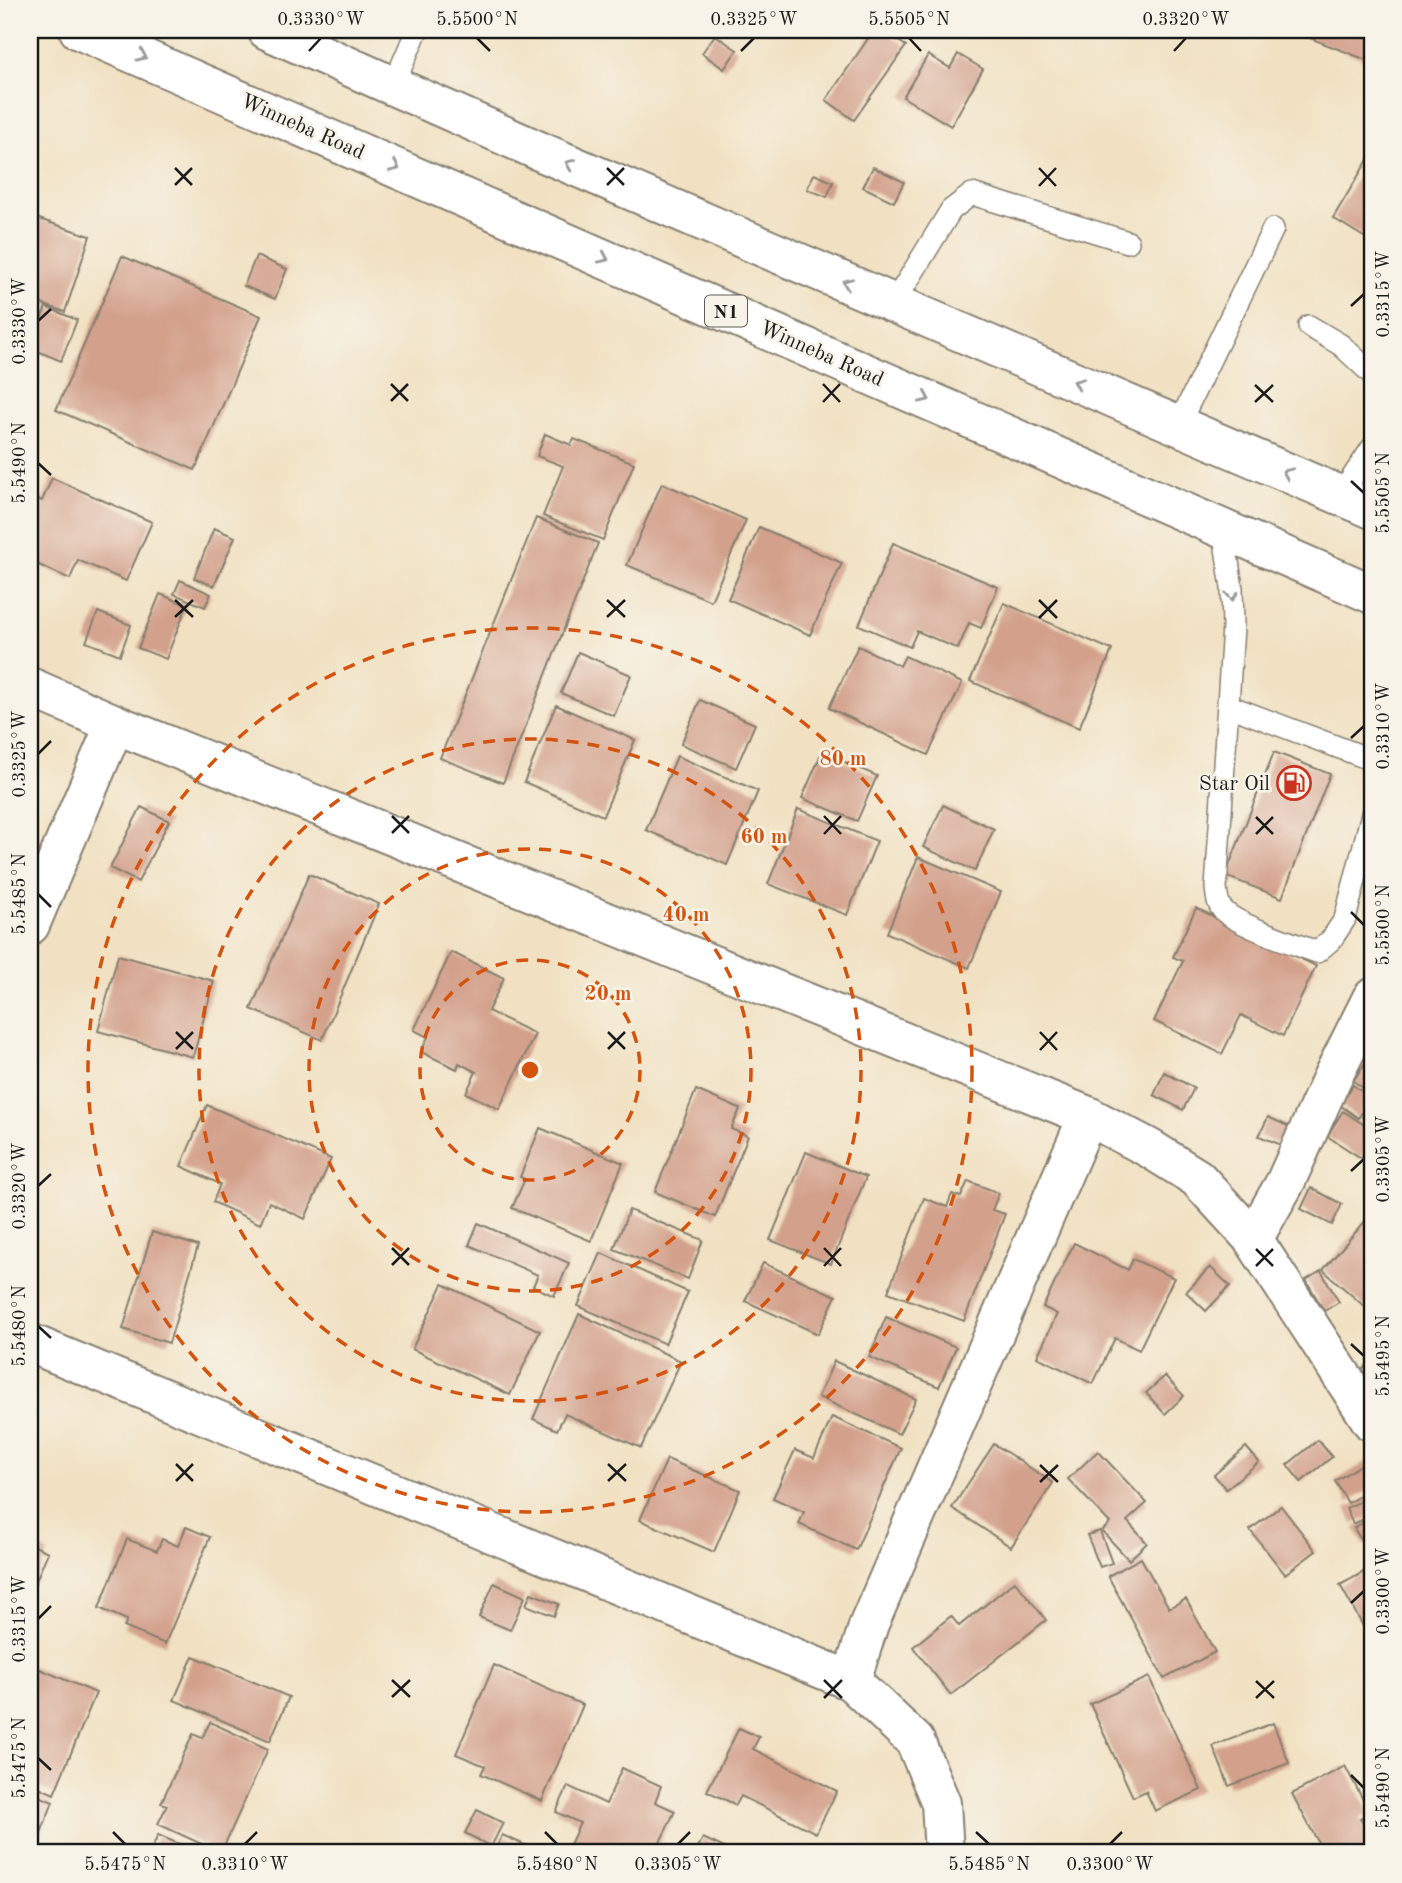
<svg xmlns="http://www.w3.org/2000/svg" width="1402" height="1883" viewBox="0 0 1402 1883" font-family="'Old Standard TT',serif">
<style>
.building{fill:#d3a08b}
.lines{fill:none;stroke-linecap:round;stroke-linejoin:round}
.lane-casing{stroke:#867e6f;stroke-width:24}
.street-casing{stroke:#867e6f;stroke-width:42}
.highway-casing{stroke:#867e6f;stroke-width:42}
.lane{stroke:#fff;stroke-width:21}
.street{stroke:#fff;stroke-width:38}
.highway{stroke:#fff;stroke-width:38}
.oneway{stroke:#999}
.ticks{fill:none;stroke:#1c1c1c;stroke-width:2.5}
.ring{fill:none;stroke:#d4530e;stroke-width:3.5;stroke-dasharray:12 9}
.labels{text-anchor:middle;stroke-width:5;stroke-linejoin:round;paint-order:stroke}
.shield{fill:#f7f3e8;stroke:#5e5c59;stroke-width:2}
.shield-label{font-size:19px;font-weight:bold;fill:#1c1c1c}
.street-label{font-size:21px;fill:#1c1c1c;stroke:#f7f3e8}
.poi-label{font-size:21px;fill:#1c1c1c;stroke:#f7f3e8;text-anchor:end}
.centre{fill:#d4530e;stroke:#f7f3e8;stroke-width:3.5}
.ring-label{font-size:21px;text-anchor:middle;font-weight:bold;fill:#d4530e;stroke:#f7f3e8;stroke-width:5;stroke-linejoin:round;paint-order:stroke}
.neatline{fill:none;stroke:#1c1c1c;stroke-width:2.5}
.ticks-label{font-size:18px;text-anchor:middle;fill:#1c1c1c}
</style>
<rect width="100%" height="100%" fill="#f7f3e8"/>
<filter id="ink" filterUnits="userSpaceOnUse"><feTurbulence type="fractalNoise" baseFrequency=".0143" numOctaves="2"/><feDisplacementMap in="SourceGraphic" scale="14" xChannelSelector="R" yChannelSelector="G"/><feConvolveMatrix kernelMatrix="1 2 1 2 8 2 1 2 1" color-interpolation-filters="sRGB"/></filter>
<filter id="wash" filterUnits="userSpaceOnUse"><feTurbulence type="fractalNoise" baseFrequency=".00686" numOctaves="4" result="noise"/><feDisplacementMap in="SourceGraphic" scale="28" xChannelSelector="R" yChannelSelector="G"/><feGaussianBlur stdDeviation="1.57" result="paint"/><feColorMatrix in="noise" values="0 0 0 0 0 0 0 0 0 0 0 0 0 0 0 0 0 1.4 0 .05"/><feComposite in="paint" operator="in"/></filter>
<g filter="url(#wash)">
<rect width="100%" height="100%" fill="#f1e1c2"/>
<g id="blocks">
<g class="building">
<path d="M874,30H882L906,46L854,120L826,100Z"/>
<path d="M1310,30H1372V62L1307,37Z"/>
<path d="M715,35L737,50L724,69L702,53Z"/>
<path d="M958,54L983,69L951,126L903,97L928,55L950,68Z"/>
<path d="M1372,153V242L1333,218Z"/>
<path d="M873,167L904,182L894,202L863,187Z"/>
<path d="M814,174L833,182L827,197L807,189Z"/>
<path d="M30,216L90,236L65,312L30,300Z"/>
<path d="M122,256L261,316L195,470L56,410Z"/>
<path d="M256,256L287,269L275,299L244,286Z"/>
<path d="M46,307L77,320L61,361L30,348Z"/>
<path d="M545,434L571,445L574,439L634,463L603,540L543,516L563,466L537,456Z"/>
<path d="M52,478L152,522L126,581L78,560L70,579L30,561V495L42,501Z"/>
<path d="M662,483L746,520L711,601L627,565Z"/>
<path d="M536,518L598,543L503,783L440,758Z"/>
<path d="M759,527L842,563L810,635L728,599Z"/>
<path d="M214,528L235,537L214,586L194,578Z"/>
<path d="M893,543L998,587L981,628L969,623L958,649L917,631L910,647L859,625Z"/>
<path d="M180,580L211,594L205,607L174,594Z"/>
<path d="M160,594L187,605L166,659L138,648Z"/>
<path d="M1004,603L1112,650L1079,728L970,681Z"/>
<path d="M98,612L131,625L120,655L86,642Z"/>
<path d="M858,646L900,666L905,656L962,683L928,755L829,708Z"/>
<path d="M578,652L631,675L614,716L561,693Z"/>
<path d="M700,700L755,724L736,768L681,744Z"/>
<path d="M556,705L635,740L603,816L524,782Z"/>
<path d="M822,752L877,776L857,821L802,798Z"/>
<path d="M1274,752L1330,774L1282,898L1225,876Z"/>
<path d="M677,756L758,791L727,865L646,830Z"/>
<path d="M943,805L994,829L975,871L923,847Z"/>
<path d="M141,807L169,821L138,882L110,868Z"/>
<path d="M798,809L877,841L847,915L768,884Z"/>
<path d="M918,857L1001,892L969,968L887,933Z"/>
<path d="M309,874L379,904L322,1040L251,1009Z"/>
<path d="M1196,908L1316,966L1283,1036L1241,1015L1222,1054L1154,1021L1183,961L1173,957Z"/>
<path d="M451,952L504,978L488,1011L535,1034L499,1109L466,1093L476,1072L459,1063L457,1069L421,1052L428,1037L414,1030Z"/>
<path d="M118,955L214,981L193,1057L98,1031Z"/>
<path d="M1372,1053V1094L1353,1081Z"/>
<path d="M1164,1072L1194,1088L1183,1110L1154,1095Z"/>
<path d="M1353,1085L1372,1098L1358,1118L1340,1105Z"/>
<path d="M696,1090L740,1109L731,1129L748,1136L715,1217L655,1192Z"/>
<path d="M1372,1104V1124L1362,1117Z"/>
<path d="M207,1105L331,1159L305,1219L269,1202L260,1224L213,1202L220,1184L181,1166Z"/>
<path d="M1343,1111L1372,1130V1141L1361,1158L1327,1136Z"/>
<path d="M1268,1117L1292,1128L1284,1146L1259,1136Z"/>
<path d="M540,1128L623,1163L591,1241L512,1208L525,1179L520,1177Z"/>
<path d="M806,1152L866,1177L831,1264L770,1240Z"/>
<path d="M968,1181L999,1193L992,1210L1005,1214L964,1321L888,1292L924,1198L947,1207L952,1194L961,1197Z"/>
<path d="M1311,1188L1342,1204L1332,1225L1301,1209Z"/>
<path d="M629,1210L703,1240L688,1279L614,1249Z"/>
<path d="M1372,1213V1298L1365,1307L1323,1270Z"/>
<path d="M478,1223L569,1263L554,1296L533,1286L538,1275L469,1245Z"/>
<path d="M152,1232L198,1246L169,1343L123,1329Z"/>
<path d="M1074,1243L1128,1270L1133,1259L1174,1278L1139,1350L1115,1338L1093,1384L1037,1357L1057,1314L1043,1307Z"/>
<path d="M601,1253L688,1292L665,1344L578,1306Z"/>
<path d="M763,1263L836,1296L818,1334L745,1301Z"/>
<path d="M1210,1267L1230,1286L1206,1311L1186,1292Z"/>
<path d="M1321,1271L1339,1302L1324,1311L1306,1280Z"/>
<path d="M443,1284L540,1331L510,1395L412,1349Z"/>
<path d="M579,1314L681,1361L641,1448L565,1414L557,1430L533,1419Z"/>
<path d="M886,1317L956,1347L939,1387L869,1357Z"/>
<path d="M1372,1359V1394L1355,1378Z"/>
<path d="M834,1361L916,1399L899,1434L818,1397Z"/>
<path d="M1165,1376L1184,1396L1165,1414L1146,1393Z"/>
<path d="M832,1417L901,1448L856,1550L799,1524L804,1512L773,1498L795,1450L814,1458Z"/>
<path d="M1318,1440L1332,1457L1301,1482L1287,1465Z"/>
<path d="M994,1444L1053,1483L1011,1547L952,1508Z"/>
<path d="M1246,1447L1259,1462L1226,1489L1214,1475Z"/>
<path d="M1098,1451L1147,1503L1127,1521L1147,1543L1129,1560L1102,1531L1110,1523L1068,1479Z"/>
<path d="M667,1459L740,1490L714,1552L640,1520Z"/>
<path d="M1366,1462L1372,1472V1488L1348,1503L1335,1481Z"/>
<path d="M1368,1498L1372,1507V1516L1353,1524L1346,1508Z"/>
<path d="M1281,1506L1316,1551L1285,1574L1250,1530Z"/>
<path d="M1372,1517V1540L1364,1545L1354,1528Z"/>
<path d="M186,1527L210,1537L165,1644L124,1627L127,1620L99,1608L127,1539L157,1551L162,1539L178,1546Z"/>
<path d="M1100,1531L1112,1563L1100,1567L1087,1535Z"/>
<path d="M30,1544L48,1552L30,1595Z"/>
<path d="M1141,1558L1169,1608L1186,1599L1215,1652L1164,1679L1108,1576Z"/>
<path d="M1369,1569L1372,1575V1642L1340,1585Z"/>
<path d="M1015,1581L1046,1620L951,1695L913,1647L951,1616L959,1626Z"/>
<path d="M494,1583L525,1597L510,1630L479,1617Z"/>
<path d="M531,1593L559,1604L554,1616L526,1605Z"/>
<path d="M193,1656L289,1697L270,1741L174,1700Z"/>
<path d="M494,1665L583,1705L542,1801L481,1774L485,1766L456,1754Z"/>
<path d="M33,1666L96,1693L54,1794L30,1783V1675Z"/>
<path d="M1149,1677L1201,1790L1155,1811L1146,1791L1133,1797L1090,1704Z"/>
<path d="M210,1722L268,1749L221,1853L158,1824L167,1805L161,1803L193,1734L202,1738Z"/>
<path d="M1273,1723L1289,1763L1229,1786L1213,1746Z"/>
<path d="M739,1728L759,1737L753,1749L837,1791L816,1833L741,1796L736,1805L707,1791Z"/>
<path d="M1345,1766L1370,1813L1360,1818L1372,1840V1853H1324L1292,1794Z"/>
<path d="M622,1768L661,1786L655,1802L675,1811L655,1853H566L580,1823L556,1812L568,1786L606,1804Z"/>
<path d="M30,1792L53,1802L33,1853H30Z"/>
<path d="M477,1810L503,1823L491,1847L465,1833Z"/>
<path d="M158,1835L200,1853H150Z"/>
<path d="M502,1835L532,1848L529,1853L495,1852Z"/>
<path d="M703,1838L735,1853H695Z"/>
</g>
</g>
</g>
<g filter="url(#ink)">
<use href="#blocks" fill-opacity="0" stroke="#867e6f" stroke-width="2"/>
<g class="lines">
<g class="lane-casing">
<g id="lane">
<path d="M393,86L417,30"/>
<path d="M894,303L951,210L972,194L1128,242"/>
<path d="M1309,326L1341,345L1372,374"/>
<path d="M1178,426L1273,229"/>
<path d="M1340,496L1372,448"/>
<path d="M1223,528L1232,588L1233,627L1216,888C1217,895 1217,903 1222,909C1234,924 1297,945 1317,952L1331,940L1345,919L1372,814"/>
<path d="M1229,706L1372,760"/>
</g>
</g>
<g class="street-casing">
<g id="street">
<path d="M30,687L115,724L1088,1116L1149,1148L1197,1178L1253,1239L1372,1422"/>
<path d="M30,925L115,724"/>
<path d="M1253,1239L1285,1183L1332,1078L1372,998"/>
<path d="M30,1343L851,1681L915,1741L941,1803L944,1853"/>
<path d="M851,1681L869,1624L1088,1116"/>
</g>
</g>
<g class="highway-casing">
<g id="highway">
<path d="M79,30L1372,594"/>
<path d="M267,30L537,150L1372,509"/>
</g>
</g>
<use href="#lane" class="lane"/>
<use href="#street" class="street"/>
<use href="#highway" class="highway"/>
</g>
<defs><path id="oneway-chevron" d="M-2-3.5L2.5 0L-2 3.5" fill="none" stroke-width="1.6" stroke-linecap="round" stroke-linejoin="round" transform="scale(1.75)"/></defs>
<g class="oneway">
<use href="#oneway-chevron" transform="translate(142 56) rotate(24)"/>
<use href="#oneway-chevron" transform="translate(570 164) rotate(-157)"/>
<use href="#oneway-chevron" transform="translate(395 167) rotate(24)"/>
<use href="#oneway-chevron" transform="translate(604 258) rotate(24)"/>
<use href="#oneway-chevron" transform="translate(847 283) rotate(-157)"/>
<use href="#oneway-chevron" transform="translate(1078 383) rotate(-157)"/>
<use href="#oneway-chevron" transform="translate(925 398) rotate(24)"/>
<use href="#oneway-chevron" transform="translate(1287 473) rotate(-157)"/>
<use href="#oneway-chevron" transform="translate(1232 596) rotate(87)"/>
</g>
</g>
<path class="ticks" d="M477,38L490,51M909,38L921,51M309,51L321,38M741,51L754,38M1174,51L1186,38M175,168L192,185M607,168L624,185M1039,168L1056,186M175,185L192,168M607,185L624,168M1039,186L1056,168M1351,306L1364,294M38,321L51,309M391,384L408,401M823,384L840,402M1255,385L1273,402M391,401L408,384M823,402L840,384M1255,402L1273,385M38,463L51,475M1351,481L1364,493M175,600L193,617M607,600L625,617M1039,600L1057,618M175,617L193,600M607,617L625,600M1039,618L1057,600M1351,738L1364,726M38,754L51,741M392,816L409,833M824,816L841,834M1256,817L1273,834M392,833L409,816M824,834L841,816M1256,834L1273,817M38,894L51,907M1351,912L1364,925M176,1032L193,1049M608,1032L625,1049M1040,1032L1057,1050M176,1049L193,1032M608,1049L625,1032M1040,1050L1057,1032M1351,1171L1364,1159M38,1186L51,1174M392,1248L409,1265M824,1248L841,1266M1256,1249L1273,1266M392,1265L409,1248M824,1266L841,1248M1256,1266L1273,1249M38,1326L51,1338M1351,1344L1364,1356M176,1464L193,1481M608,1464L626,1481M1040,1465L1058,1482M176,1481L193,1464M608,1481L626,1464M1040,1482L1058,1465M1351,1603L1364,1591M38,1619L51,1606M392,1680L410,1697M824,1680L842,1698M1256,1681L1274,1698M392,1697L410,1680M824,1698L842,1680M1256,1698L1274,1681M38,1758L51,1770M1351,1775L1364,1788M113,1832L125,1844M545,1832L557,1844M976,1832L989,1844M245,1844L257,1832M678,1844L690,1832M1110,1844L1122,1832"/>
<g class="ring">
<circle cx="530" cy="1070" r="110"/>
<circle cx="530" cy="1070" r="221"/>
<circle cx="530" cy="1070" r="331"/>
<circle cx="530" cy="1070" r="442"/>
</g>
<defs>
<g id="fuel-ring" transform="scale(1.75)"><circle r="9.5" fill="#f7f3e8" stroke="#c8321e" stroke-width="1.5"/><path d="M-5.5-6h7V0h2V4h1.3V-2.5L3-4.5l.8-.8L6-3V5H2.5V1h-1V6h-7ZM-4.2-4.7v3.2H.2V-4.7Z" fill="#c8321e"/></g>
</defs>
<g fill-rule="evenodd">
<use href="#fuel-ring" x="1294" y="783"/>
</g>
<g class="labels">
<rect class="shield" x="705" y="295.5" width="42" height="31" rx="5"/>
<g class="shield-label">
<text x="726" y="318">N1</text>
</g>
<g class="street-label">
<text transform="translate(303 126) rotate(24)" y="7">Winneba Road</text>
<text transform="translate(822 353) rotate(24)" y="7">Winneba Road</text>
</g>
<g class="poi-label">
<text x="1270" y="790">Star Oil</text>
</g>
</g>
<circle cx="530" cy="1070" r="10" class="centre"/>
<g class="ring-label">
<text x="843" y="765">80 m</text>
<text x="764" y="843">60 m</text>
<text x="686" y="921">40 m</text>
<text x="608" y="1000">20 m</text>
</g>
<rect width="1402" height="1883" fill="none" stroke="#f7f3e8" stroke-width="77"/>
<rect x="38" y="38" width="1326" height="1806" class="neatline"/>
<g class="ticks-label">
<text x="321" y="25">0.3330°W</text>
<text x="477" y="25">5.5500°N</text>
<text x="754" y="25">0.3325°W</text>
<text x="909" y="25">5.5505°N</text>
<text x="1186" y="25">0.3320°W</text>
<text transform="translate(1383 294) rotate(-90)" y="6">0.3315°W</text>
<text transform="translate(19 321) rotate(-90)" y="6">0.3330°W</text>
<text transform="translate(19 463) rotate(-90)" y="6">5.5490°N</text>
<text transform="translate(1383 493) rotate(-90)" y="6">5.5505°N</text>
<text transform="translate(1383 726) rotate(-90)" y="6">0.3310°W</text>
<text transform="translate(19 754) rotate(-90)" y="6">0.3325°W</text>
<text transform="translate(19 894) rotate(-90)" y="6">5.5485°N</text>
<text transform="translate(1383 925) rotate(-90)" y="6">5.5500°N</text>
<text transform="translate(1383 1159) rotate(-90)" y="6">0.3305°W</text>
<text transform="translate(19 1186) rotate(-90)" y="6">0.3320°W</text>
<text transform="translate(19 1326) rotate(-90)" y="6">5.5480°N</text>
<text transform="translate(1383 1356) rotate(-90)" y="6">5.5495°N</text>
<text transform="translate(1383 1591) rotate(-90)" y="6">0.3300°W</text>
<text transform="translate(19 1619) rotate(-90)" y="6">0.3315°W</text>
<text transform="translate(19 1758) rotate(-90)" y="6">5.5475°N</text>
<text transform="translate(1383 1788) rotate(-90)" y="6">5.5490°N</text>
<text x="125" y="1870">5.5475°N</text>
<text x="245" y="1870">0.3310°W</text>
<text x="557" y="1870">5.5480°N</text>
<text x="678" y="1870">0.3305°W</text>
<text x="989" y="1870">5.5485°N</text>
<text x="1110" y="1870">0.3300°W</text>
</g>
</svg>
